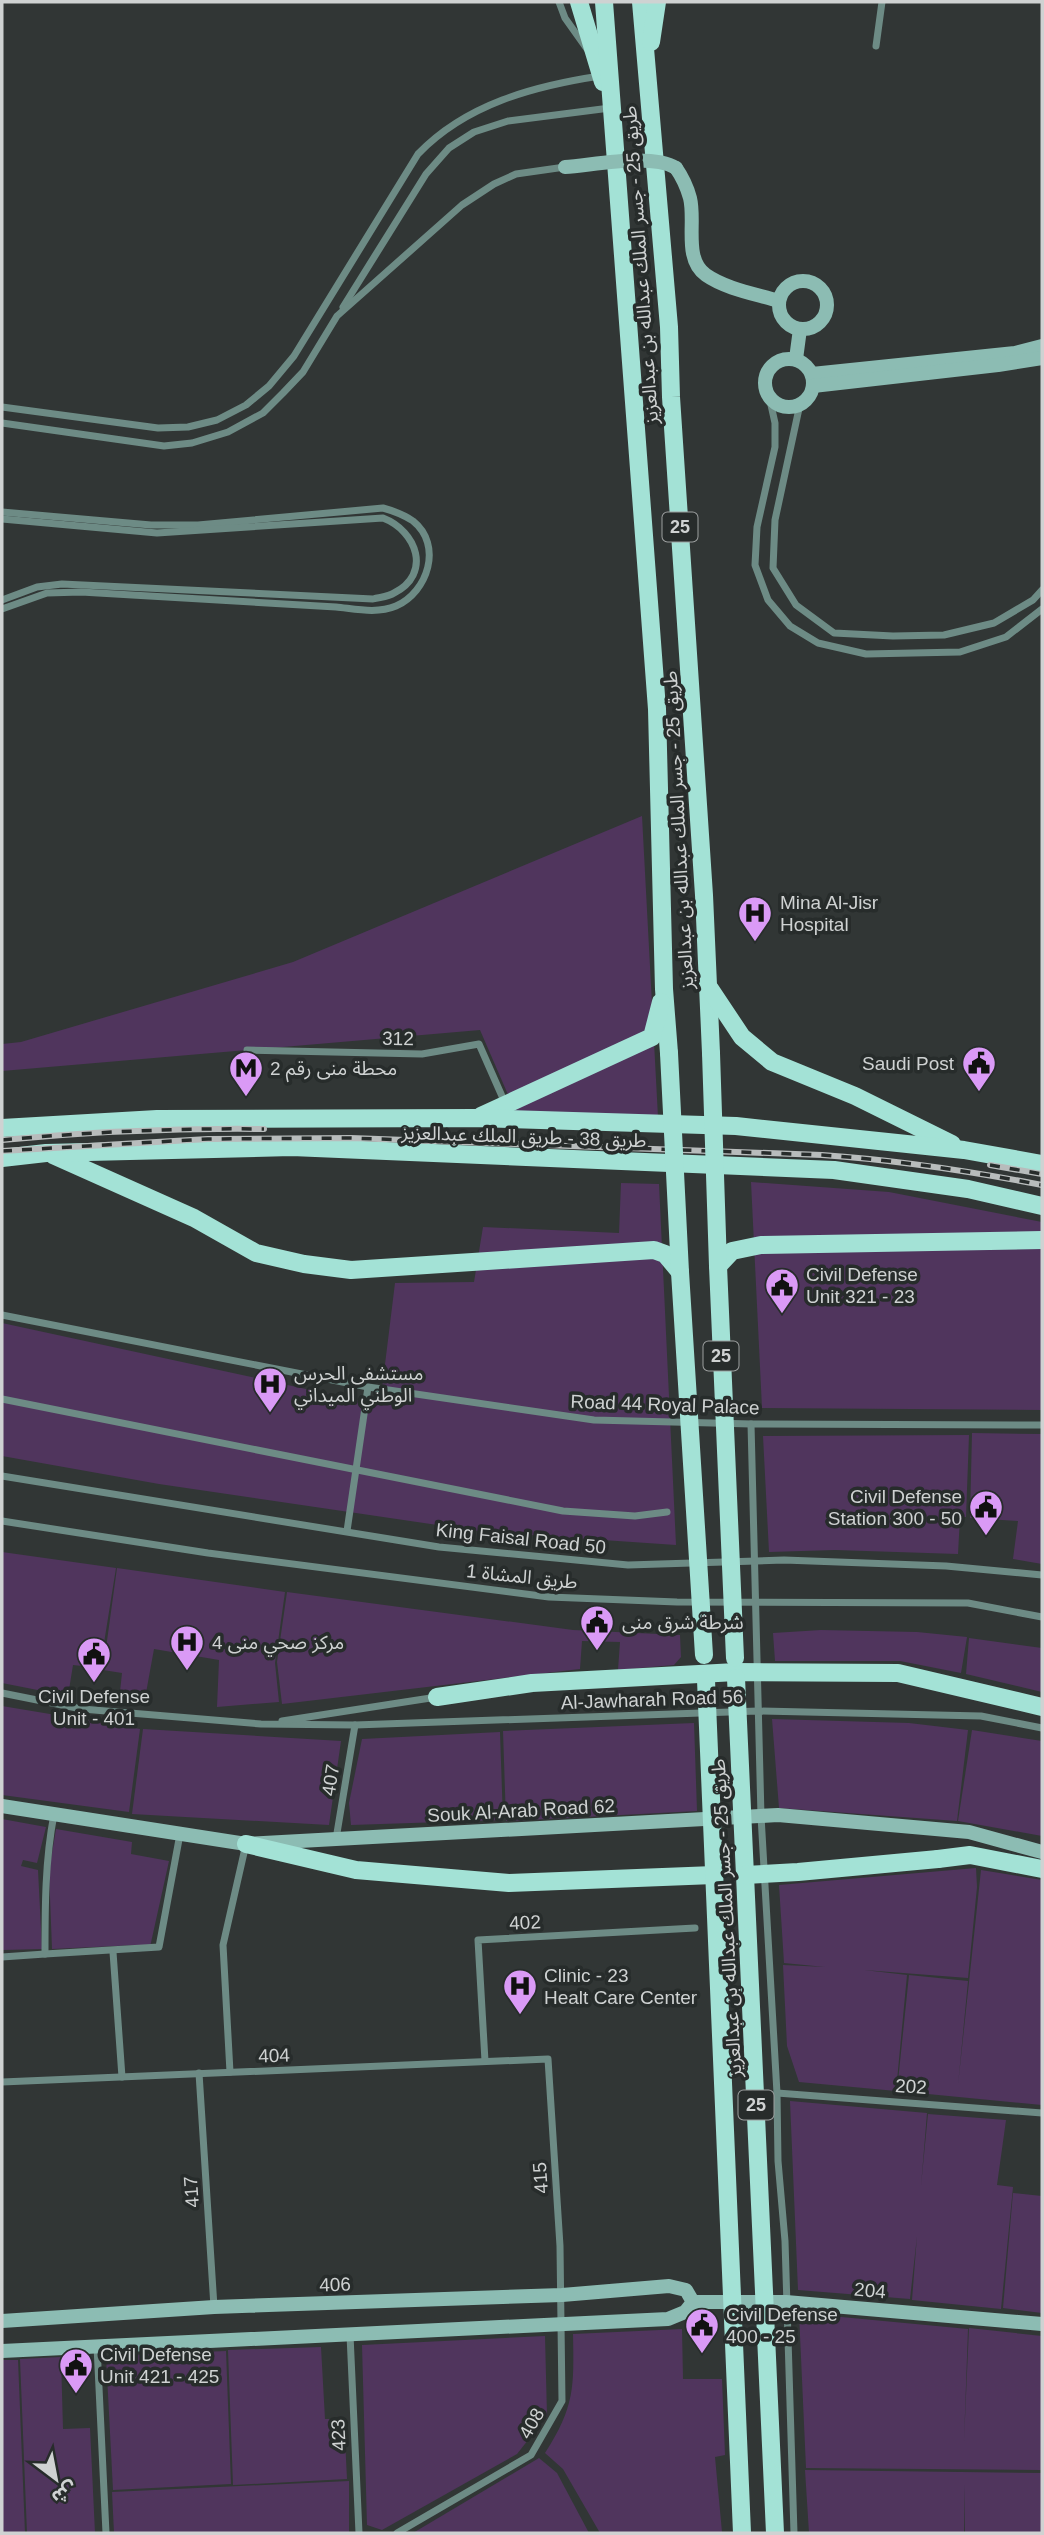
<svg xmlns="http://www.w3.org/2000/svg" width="1044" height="2535" viewBox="0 0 1044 2535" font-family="Arial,'Noto Sans Arabic',sans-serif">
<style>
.green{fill:#50355d}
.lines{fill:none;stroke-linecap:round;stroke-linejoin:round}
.street{stroke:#6d8b85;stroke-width:7}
.secondary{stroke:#8cbcb3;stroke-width:14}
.primary{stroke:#a3e2d6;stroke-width:18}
.rail-casing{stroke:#b8bcbc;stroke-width:6}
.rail{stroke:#272c2b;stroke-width:3.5;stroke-dasharray:10;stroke-linecap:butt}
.secondary-bridge{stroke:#8cbcb3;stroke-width:14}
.primary-bridge{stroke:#a3e2d6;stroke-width:18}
.labels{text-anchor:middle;stroke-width:7;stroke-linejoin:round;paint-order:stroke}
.shield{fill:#272c2b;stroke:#9da0a0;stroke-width:2}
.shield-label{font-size:18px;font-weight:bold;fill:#cfd2d2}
.street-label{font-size:19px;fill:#cfd2d2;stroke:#272c2b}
.poi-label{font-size:19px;fill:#cfd2d2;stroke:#272c2b;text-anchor:start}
</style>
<rect width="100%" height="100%" fill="#313635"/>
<g class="green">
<path d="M642,816L658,1117L516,1113L480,1030L2,1071V1044L21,1042L293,962Z"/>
<path d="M751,1182L889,1192L1042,1222V1410L762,1408Z"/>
<path d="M621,1183L659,1184L676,1545L485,1532L159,1484L2,1456V1323L380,1405L395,1283L474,1282L483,1227L619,1233Z"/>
<path d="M972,1433L1042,1434V1564L1013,1559L1018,1521L970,1518Z"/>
<path d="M969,1435L966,1517H960L958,1554L835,1550L769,1552L763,1436Z"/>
<path d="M2,1552L116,1568L100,1668L73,1665L68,1696L2,1683Z"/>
<path d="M117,1568L285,1592L275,1663L279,1702L217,1707L219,1660L154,1649L144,1704L119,1701L122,1673L103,1670Z"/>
<path d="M287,1592L573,1630L680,1635L681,1657L674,1665L618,1670L620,1642L582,1641L580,1669L282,1704L277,1662Z"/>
<path d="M821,1630L917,1632L967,1637L961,1673L900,1661H775L773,1633Z"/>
<path d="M969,1638L1042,1648V1692L966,1674Z"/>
<path d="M2,1706L140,1729L129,1812L2,1795Z"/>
<path d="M772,1719L909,1723L968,1730L957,1821L779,1808Z"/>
<path d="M694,1723L697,1811L506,1821L503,1731Z"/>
<path d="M143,1729L341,1741L329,1825L132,1814Z"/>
<path d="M972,1730L1042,1741V1836L958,1821Z"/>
<path d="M500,1732L503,1820L351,1825L349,1803L362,1739Z"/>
<path d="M2,1819L46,1827L37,1863L23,1860L21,1866L38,1870L42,1949L2,1950Z"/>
<path d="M56,1829L132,1842L131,1854L169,1861L150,1947L137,1945L52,1949L49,1871Z"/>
<path d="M976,1868L977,1887L968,1978L864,1970L907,1975L896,2091L799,2082L787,2046L783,1965L825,1967L784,1963L779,1885Z"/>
<path d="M981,1870L1042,1880V2105L897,2091L909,1975L968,1981L958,2085Z"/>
<path d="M790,2101L927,2113L921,2186L928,2114L1006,2120L997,2185L1013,2187L1001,2309L912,2300L917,2236L910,2299L798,2290Z"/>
<path d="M1013,2193L1042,2196V2313L1003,2308Z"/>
<path d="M799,2313L968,2329L964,2441L969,2328L1042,2336V2470L806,2468Z"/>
<path d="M682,2329L683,2379H722L725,2455L715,2457L722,2532L600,2533L563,2469L545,2453C575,2407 574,2386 573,2334Z"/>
<path d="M545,2336L547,2416L517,2454L382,2530L367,2525L362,2345Z"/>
<path d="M321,2347L325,2419H344L347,2479L233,2485L228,2350Z"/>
<path d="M226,2351L231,2484L113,2490L106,2356Z"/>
<path d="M61,2357L63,2429L90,2428L95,2533H27L20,2359Z"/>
<path d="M2,2360H18L25,2533H2Z"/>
<path d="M539,2458L557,2473L589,2533H413Z"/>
<path d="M805,2470L1042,2473V2533H965L964,2484V2533H809Z"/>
<path d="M349,2481V2533H114L112,2492Z"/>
</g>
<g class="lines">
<g class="street">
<path d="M559,2L565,18L587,49"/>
<path d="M876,46L882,2"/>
<path d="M343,307L426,174L449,148L474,132L508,121L610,108"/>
<path d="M769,396L775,423V447L757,527L755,565L768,600L790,626L818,643L866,654L960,652L1006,637L1042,609"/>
<path d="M800,404L775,520L773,568L796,605L834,633L893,636L944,635L994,623L1033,600L1042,590"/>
<path d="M2,407L158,428L188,427L217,420L246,405L269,386L294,356L418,154C466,104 534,86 600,76"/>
<path d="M2,423L164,446L192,443L228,432L263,413L283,393L303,372L337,316L462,205L494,184L516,174L565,167"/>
<path d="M2,512L151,525H198L383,508C394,511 403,514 413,521C443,545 428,592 396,606C377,614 356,609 336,607L81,592L47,593L2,609"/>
<path d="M2,519L157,533L383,518C417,531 432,574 394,593C388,597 380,597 373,599L62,584L37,587L2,600"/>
<path d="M247,1050L422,1054L479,1044L505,1103"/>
<path d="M2,1315L368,1387L594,1420L751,1424L1042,1425"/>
<path d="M2,1399L563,1511L635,1516L667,1512"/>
<path d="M751,1424L761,1816L777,2093L778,2161L785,2241L794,2533"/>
<path d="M2,1476L439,1547L628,1565L784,1560L946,1566L1042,1575"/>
<path d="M2,1521L208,1553L549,1597L677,1602L968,1603L1042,1617"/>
<path d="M347,1531L368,1387"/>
<path d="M2,1693L82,1709L261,1724L355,1725L758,1711L981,1716L1042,1728"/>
<path d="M282,1721L437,1697"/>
<path d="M336,1839L355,1725"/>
<path d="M113,1952L122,2077"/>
<path d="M45,1954L159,1947L180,1834"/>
<path d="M2,1957L45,1954C45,1907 45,1861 54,1814"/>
<path d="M485,2061L478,1940L695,1928"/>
<path d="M230,2072L223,1945L246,1844"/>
<path d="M199,2073L214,2307"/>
<path d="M2,2082L548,2059L560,2246L562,2401L531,2455L397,2533"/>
<path d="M777,2093L1042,2113"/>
<path d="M350,2335L359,2533"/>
<path d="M97,2346L106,2533"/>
</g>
<g class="secondary">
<path d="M676,168C683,178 687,187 690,198C696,222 683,259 706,275C726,289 756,294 779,301"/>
<circle cx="803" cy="305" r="24"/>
<circle cx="789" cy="383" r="24"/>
<path d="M796,359L800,329"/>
<path d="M812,374L1015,353L1042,346"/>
<path d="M813,386L998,365L1042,358"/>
<path d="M2,1806L246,1844L778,1815L969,1832L1042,1852"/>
<path d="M693,2302H786L1042,2324"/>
<path d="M2,2321L214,2307L562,2295L669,2286L686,2290L693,2302L685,2312L668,2319L2,2351"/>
</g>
<g class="primary">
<path d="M579,2L603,82"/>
<path d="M604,2L657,709L664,989L669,1053"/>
<path d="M641,2L669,327L671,397L704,895L711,1053"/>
<path d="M651,42L657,2"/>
<path d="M710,989L742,1037L772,1062L855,1096L952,1144"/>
<path d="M481,1116L652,1037L661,1002"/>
<path d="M2,1128L157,1119L475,1118L736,1126L964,1150L1042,1164"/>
<path d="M53,1155L194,1218L256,1253L304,1264L351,1270L654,1250L665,1254L680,1272"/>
<path d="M2,1158L46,1153L292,1147L834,1170L968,1189L1042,1206"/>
<path d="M718,1266L732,1251L761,1245L1042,1240"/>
<path d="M437,1697L532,1683L736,1672L898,1673L1042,1707"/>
<path d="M246,1844L356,1870L509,1883L714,1875"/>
<path d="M938,1859L970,1855L1042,1869"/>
</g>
<g class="rail-casing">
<g id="rail">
<path d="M2,1140C89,1132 176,1128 264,1129"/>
<path d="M2,1151L208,1139L351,1138L822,1155C897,1160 969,1171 1042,1185"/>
<path d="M990,1165L1042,1174"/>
</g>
</g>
<use href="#rail" class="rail"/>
<path class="secondary-bridge" d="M565,167C595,165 651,153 676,168"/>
<g class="primary-bridge">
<path d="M669,1053L680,1272L704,1655"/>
<path d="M711,1053L718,1266L735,1658"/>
<path d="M736,1678L775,2533"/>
<path d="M706,1680L742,2533"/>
<path d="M745,1875L798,1872L938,1859"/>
</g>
</g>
<defs>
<g id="hospital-pin" transform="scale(1.75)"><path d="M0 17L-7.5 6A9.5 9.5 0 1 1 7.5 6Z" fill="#da9af6" stroke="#272c2b"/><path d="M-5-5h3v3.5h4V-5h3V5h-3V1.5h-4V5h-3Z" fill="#111"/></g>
<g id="civic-pin" transform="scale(1.75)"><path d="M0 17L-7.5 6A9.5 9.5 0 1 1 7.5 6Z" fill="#da9af6" stroke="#272c2b"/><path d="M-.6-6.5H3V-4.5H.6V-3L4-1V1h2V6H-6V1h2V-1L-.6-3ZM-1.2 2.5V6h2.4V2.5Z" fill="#111"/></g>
<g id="metro-pin" transform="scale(1.75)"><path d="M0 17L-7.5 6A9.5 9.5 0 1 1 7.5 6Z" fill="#da9af6" stroke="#272c2b"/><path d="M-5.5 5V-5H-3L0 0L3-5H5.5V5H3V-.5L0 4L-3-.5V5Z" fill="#111"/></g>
</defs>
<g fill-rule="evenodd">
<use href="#hospital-pin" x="755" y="913"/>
<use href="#civic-pin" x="979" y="1063"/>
<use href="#metro-pin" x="246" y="1068"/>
<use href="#civic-pin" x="782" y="1285"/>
<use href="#hospital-pin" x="270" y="1384"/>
<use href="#civic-pin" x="986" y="1507"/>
<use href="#civic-pin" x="597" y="1622"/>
<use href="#hospital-pin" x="187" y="1642"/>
<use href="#civic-pin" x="94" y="1654"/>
<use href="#hospital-pin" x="520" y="1986"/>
<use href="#civic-pin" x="702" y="2325"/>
<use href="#civic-pin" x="76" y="2365"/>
</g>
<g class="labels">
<g class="shield">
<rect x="662.5" y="512.5" width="35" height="29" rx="5"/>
<rect x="703.5" y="1341.5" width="35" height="29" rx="5"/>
<rect x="738.5" y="2090.5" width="35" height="29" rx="5"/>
</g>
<g class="shield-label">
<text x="680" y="533">25</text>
<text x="721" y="1362">25</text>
<text x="756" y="2111">25</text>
</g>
<g class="street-label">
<text transform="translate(640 265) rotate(-94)" y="7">طريق 25 - جسر الملك عبدالله بن عبدالعزيز</text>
<text transform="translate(678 830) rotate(-93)" y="7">طريق 25 - جسر الملك عبدالله بن عبدالعزيز</text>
<text transform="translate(398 1038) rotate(1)" y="7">312</text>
<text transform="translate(524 1136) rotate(2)" y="7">طريق 38 - طريق الملك عبدالعزيز</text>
<text transform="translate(665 1404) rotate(2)" y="7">Road 44 Royal Palace</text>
<text transform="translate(521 1538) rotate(6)" y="7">King Faisal Road 50</text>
<text transform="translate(522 1576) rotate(6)" y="7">طريق المشاة 1</text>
<text transform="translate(652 1699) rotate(-2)" y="7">Al-Jawharah Road 56</text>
<text transform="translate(330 1780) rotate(-81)" y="7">407</text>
<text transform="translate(521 1810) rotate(-3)" y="7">Souk Al-Arab Road 62</text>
<text transform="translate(726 1918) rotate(-93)" y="7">طريق 25 - جسر الملك عبدالله بن عبدالعزيز</text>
<text transform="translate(525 1922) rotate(-3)" y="7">402</text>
<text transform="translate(274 2055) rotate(-2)" y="7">404</text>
<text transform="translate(911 2086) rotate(4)" y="7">202</text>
<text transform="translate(540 2178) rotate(-94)" y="7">415</text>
<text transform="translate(191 2192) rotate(-94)" y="7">417</text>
<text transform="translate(335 2284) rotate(-2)" y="7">406</text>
<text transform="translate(870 2290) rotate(5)" y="7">204</text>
<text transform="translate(531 2423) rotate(-60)" y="7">408</text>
<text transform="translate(338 2435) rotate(-93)" y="7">423</text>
</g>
<g class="poi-label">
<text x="780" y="909">Mina Al-Jisr<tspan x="780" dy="22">Hospital</tspan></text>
<text x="954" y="1070" text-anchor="end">Saudi Post</text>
<text x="270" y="1075">محطة منى رقم 2</text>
<text x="806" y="1281">Civil Defense<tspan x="806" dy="22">Unit 321 - 23</tspan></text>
<text x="294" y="1380">مستشفى الحرس<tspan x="294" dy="22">الوطني الميداني</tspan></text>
<text x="962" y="1503" text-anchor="end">Civil Defense<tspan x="962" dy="22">Station 300 - 50</tspan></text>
<text x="622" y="1629">شرطة شرق منى</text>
<text x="212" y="1649">مركز صحي منى 4</text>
<text x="94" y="1703" text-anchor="middle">Civil Defense<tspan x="94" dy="22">Unit - 401</tspan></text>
<text x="544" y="1982">Clinic - 23<tspan x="544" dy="22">Healt Care Center</tspan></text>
<text x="726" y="2321">Civil Defense<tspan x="726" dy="22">400 - 25</tspan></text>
<text x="100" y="2361">Civil Defense<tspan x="100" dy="22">Unit 421 - 425</tspan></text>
</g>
</g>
<rect width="1044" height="2535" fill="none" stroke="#cfd2d2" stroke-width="7"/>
<g transform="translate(56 2479) rotate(148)" stroke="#272c2b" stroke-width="5" paint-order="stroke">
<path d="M0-5L12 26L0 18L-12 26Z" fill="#cfd2d2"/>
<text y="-10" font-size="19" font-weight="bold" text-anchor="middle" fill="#cfd2d2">ش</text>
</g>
</svg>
